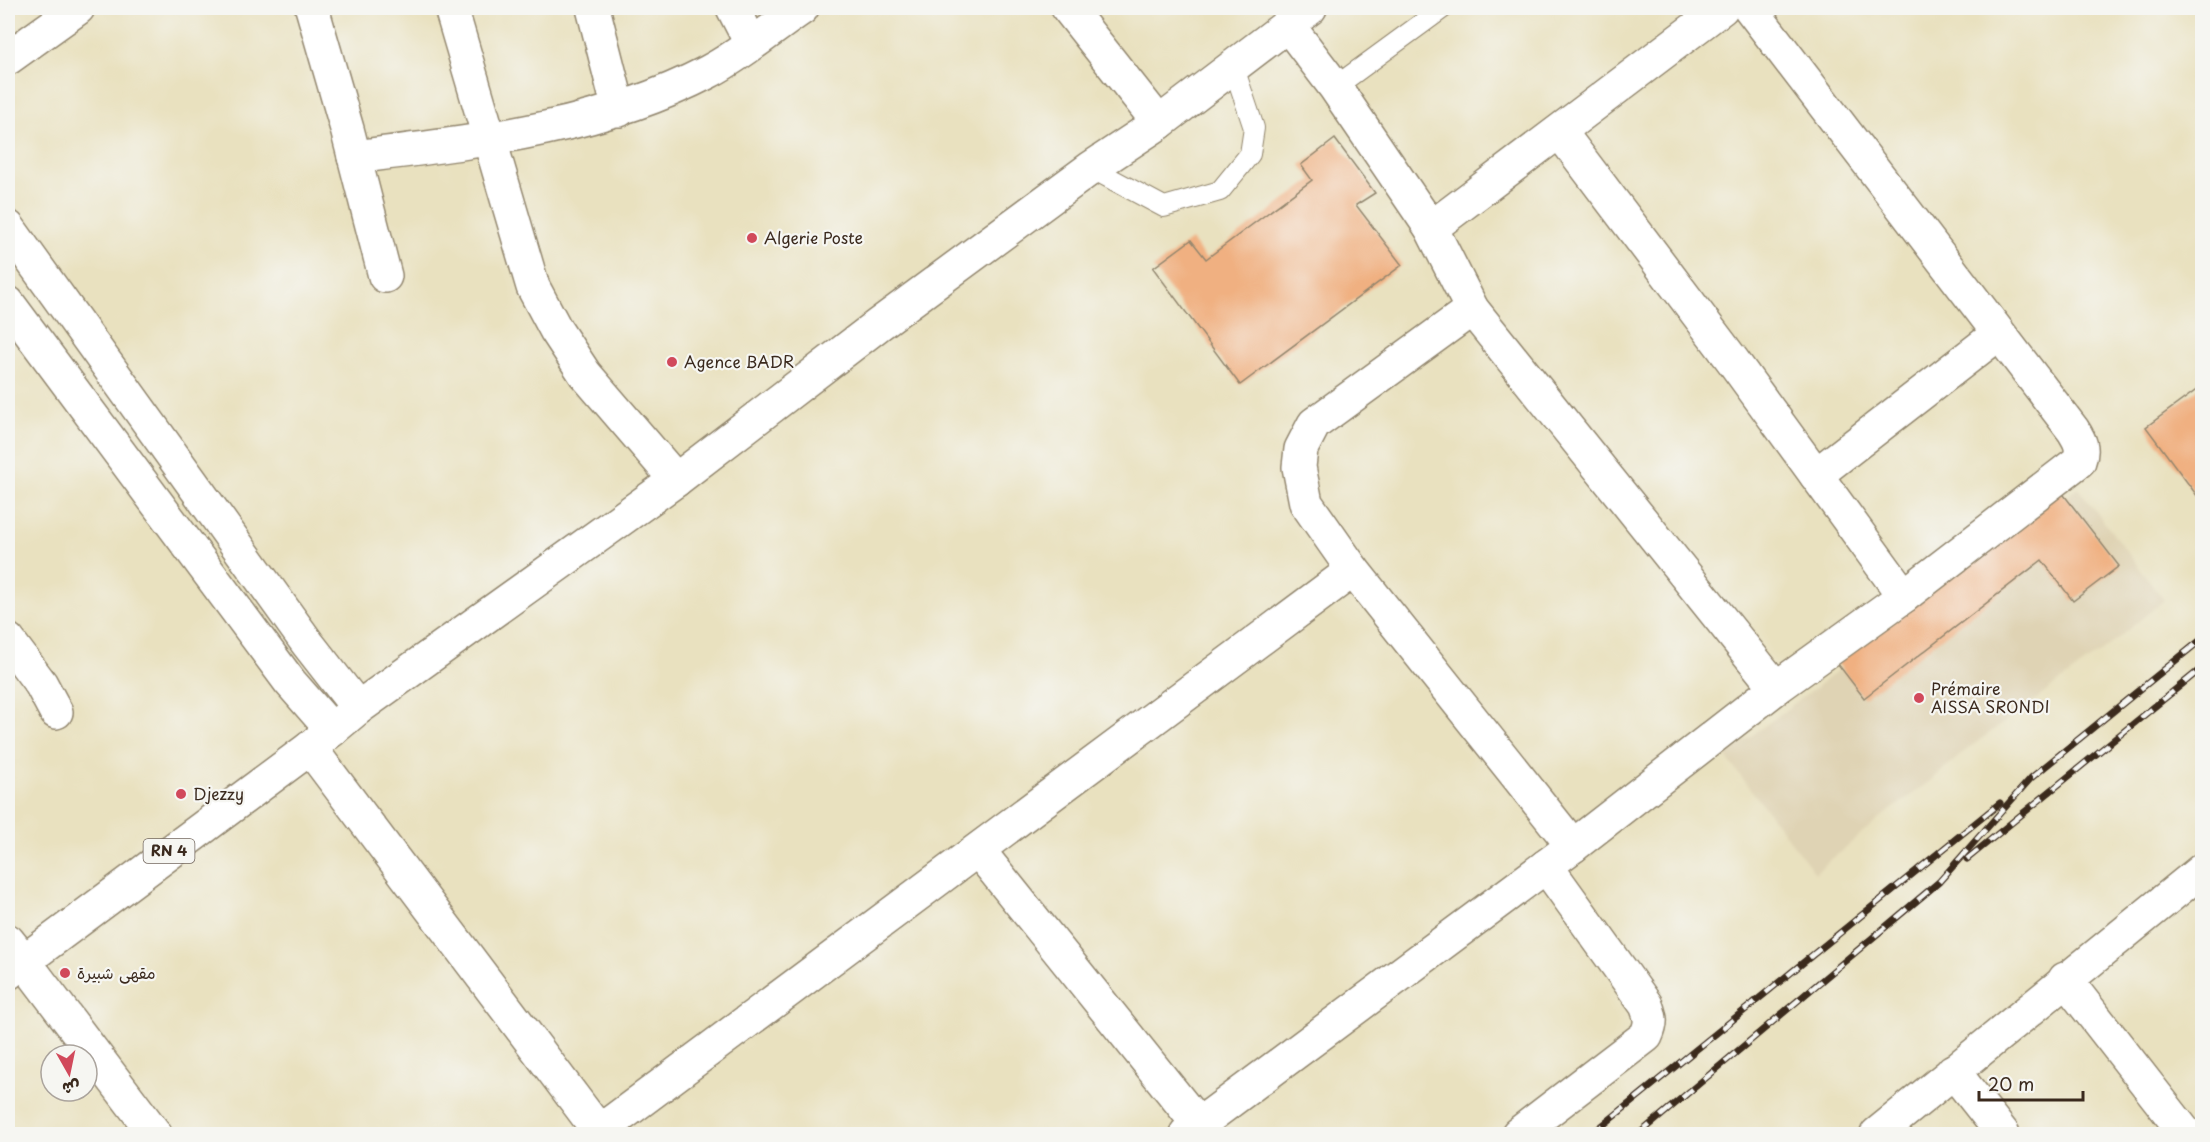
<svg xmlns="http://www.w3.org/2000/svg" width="2210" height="1142" viewBox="0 0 2210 1142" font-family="'Playpen Sans','Playpen Sans Arabic',sans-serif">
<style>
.built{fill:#dfd3b4}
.building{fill:#f0b081}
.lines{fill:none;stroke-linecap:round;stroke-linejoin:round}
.service-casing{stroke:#92866e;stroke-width:22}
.minor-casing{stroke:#92866e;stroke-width:36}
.tertiary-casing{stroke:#92866e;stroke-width:36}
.secondary-casing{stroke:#92866e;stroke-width:36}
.primary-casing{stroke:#92866e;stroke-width:36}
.service{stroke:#fff;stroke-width:20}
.minor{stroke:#fff;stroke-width:33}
.tertiary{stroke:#fff;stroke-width:33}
.secondary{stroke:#fff;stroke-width:33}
.primary{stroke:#fff;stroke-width:33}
.rail-casing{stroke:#3b2a1e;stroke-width:7}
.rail{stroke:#f6f6f2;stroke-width:4.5;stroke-dasharray:14;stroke-linecap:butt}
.poi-dot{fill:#d1495b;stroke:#f6f6f2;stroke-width:2}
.labels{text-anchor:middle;stroke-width:4.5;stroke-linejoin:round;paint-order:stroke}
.shield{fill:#f6f6f2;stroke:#73675e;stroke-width:1.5}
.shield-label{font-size:15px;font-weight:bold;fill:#3b2a1e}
.poi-label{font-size:16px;fill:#3b2a1e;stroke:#f6f6f2;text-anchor:start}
</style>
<rect width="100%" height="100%" fill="#f6f6f2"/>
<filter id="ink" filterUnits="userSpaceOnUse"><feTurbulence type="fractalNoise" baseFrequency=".0167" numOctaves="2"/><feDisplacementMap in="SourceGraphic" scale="12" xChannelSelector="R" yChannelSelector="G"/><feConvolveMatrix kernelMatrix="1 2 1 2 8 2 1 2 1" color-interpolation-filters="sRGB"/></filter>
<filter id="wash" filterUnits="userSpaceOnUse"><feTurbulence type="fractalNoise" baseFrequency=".008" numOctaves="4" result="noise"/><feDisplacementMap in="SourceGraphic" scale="24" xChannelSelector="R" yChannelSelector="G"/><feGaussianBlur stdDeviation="1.35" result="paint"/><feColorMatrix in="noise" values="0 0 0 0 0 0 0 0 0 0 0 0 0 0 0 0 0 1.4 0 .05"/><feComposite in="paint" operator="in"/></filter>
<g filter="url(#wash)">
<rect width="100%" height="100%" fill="#e9e1bf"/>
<path class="built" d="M2078,488L2164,600L2106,648L1969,748L1930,781L1883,816L1815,873L1725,756Z"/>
<g id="blocks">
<g class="building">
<path d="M1335,139L1375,193L1356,205L1402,265L1240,385L1153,268L1191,240L1206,259L1312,180L1301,165Z"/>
<path d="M2202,386V494L2198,497L2146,427Z"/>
<path d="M2057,486L2119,566L2073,601L2042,560L1864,698L1834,659Z"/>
</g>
</g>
</g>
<g filter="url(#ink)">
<use href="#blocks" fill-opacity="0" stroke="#92866e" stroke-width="1.5"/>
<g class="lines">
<g class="service-casing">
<g id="service">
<path d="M1335,87L1443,8"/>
<path d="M1091,168L1164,207L1220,191L1250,154L1254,128L1233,65"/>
</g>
</g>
<g class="minor-casing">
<g id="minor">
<path d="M312,8L347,129L385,276"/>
<path d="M451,8L533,287L556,330L585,374L676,480"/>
<path d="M593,8L619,110"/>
<path d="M733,8L751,43"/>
<path d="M1068,8L1159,123"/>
<path d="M1287,24L1335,87L1431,228L1472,309L1776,688"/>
<path d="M8,58L78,8"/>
<path d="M1560,132L1733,361L1904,596"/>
<path d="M354,157C474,142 599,129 708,72C741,55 771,29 802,8"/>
<path d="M8,227L308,644L358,708"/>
<path d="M1431,228L1722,8"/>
<path d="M8,303L290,682L332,730"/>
<path d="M1472,309L1314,424L1301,449L1299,467L1306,503L1353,570L1573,846"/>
<path d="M1816,475L1998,334"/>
<path d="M8,640L41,684L56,712"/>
<path d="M310,748L601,1134"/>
<path d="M978,850L1206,1134"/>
<path d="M2065,979L2186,1134"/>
<path d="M1953,1071L2003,1134"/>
<path d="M596,1134L1353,570"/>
<path d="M1186,1134L1573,846L1776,688L1904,596L2079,461C2084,448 2080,441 2073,430L1750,8"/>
<path d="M1518,1134L1646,1036C1652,1023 1651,1018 1646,1005L1546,866"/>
<path d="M1877,1134L2202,870"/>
</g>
</g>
<g class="tertiary-casing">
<path id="tertiary" d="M8,941L24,961"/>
</g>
<g class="secondary-casing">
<path id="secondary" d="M24,961L155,1134"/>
</g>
<g class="primary-casing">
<path id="primary" d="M8,973L310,748L358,708L676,480L878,325L1091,168L1159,123L1310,8"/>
</g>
<use href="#service" class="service"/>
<use href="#minor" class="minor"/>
<use href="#tertiary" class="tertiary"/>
<use href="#secondary" class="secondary"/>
<use href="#primary" class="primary"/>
<g class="rail-casing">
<g id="rail">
<path d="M1967,859L2202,668"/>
<path d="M1592,1134L2000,803"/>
<path d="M1639,1134L1939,882L2031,778L2202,639"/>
</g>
</g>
<use href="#rail" class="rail"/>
</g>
</g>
<g class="poi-dot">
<circle cx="752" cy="238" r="6"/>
<circle cx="672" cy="362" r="6"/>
<circle cx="1919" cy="698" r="6"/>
<circle cx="181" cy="794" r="6"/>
<circle cx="65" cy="973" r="6"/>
</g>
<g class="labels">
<rect class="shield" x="143.5" y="839" width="51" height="24" rx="4.5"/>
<g class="shield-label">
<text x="169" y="856">RN 4</text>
</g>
<g class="poi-label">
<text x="764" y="244">Algerie Poste</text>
<text x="684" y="368">Agence BADR</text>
<text x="1931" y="695">Prémaire<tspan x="1931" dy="18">AISSA SRONDI</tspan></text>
<text x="193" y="800">Djezzy</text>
<text x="77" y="979">مقهى شبيرة</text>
</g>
</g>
<rect width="2210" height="1142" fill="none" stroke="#f6f6f2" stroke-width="30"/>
<g transform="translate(69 1073) rotate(171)"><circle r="28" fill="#f6f6f2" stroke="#aba49d" stroke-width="1.5"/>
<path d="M0-4.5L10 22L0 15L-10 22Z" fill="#d1495b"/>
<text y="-9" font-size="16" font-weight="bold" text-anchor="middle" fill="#3b2a1e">ش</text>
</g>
<path d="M1979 1091v9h104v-9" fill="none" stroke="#3b2a1e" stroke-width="3"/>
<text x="1988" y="1091" font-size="18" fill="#3b2a1e" stroke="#f6f6f2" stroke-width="4.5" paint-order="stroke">20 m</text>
</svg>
